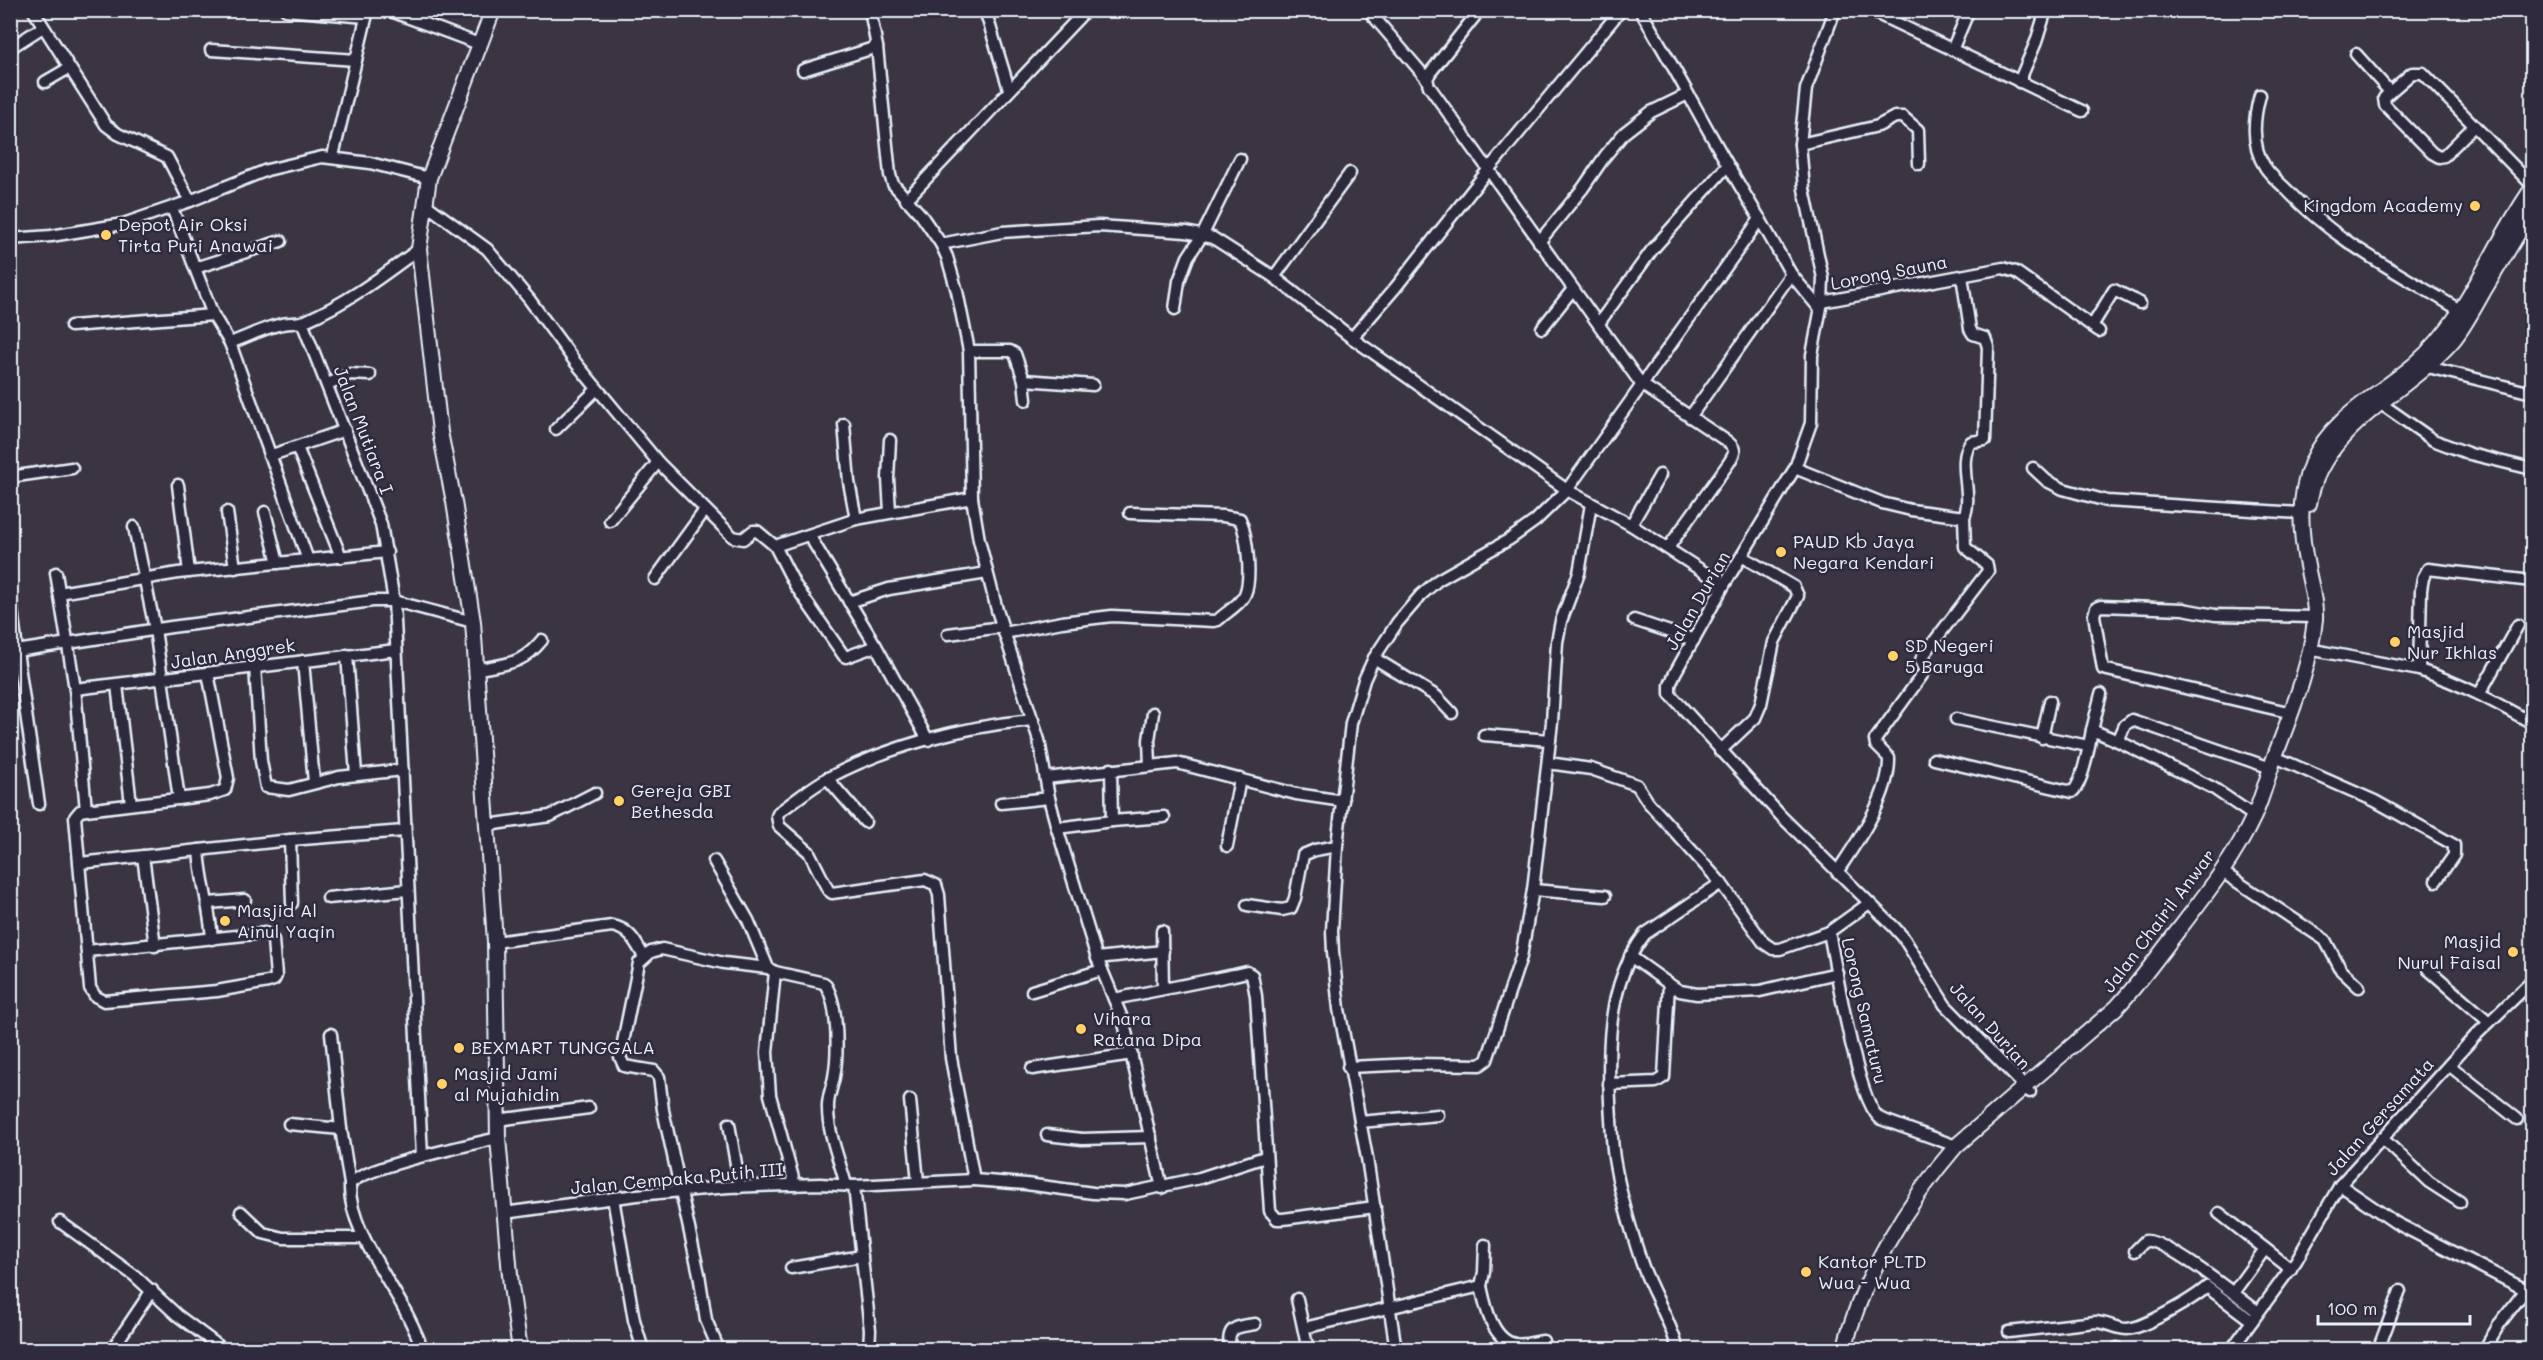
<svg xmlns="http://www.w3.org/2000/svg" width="2543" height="1360" viewBox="0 0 2543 1360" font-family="Mali,sans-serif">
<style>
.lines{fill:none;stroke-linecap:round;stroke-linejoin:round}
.street-casing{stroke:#e8f1f8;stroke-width:15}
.secondary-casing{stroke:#e8f1f8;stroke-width:18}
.street{stroke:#2f2a3d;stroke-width:10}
.secondary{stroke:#2f2a3d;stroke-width:14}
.poi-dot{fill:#ffd166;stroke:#2f2a3d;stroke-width:2}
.labels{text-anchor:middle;stroke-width:5;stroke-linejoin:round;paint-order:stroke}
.poi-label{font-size:18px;fill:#e8f1f8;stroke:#2f2a3d;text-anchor:start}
.street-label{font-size:18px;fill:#e8f1f8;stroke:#2f2a3d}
</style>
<rect width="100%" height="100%" fill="#3b3442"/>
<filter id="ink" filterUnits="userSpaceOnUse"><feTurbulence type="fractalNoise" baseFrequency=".0167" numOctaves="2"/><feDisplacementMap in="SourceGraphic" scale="12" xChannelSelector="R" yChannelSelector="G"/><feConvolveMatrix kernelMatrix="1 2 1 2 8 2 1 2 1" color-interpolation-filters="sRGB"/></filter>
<g filter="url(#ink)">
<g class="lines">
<g class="street-casing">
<g id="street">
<path d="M33,10L106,125L118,134L167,157L190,201"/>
<path d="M286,10L366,17"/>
<path d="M388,10L479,44"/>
<path d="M870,10L877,47L890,175L893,184L921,215L941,244L947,257L957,291L969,351L972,498L979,540L997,610L1039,740L1049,798L1057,828L1097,958L1124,1023L1162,1188"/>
<path d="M985,10L1009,89"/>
<path d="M1368,10L1427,79"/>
<path d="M1835,10L1806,89L1800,144L1804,189L1823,278L1822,302L1812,355L1811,423L1795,468L1724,585L1675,673L1670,685V694L1781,816L1894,927L1903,937L1945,1005L2030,1092"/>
<path d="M1869,10L2082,111"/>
<path d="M1475,16L1430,73L1427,79L1429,86L1641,384L1728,442C1738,450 1734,455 1728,464L1668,548"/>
<path d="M10,48L43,27"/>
<path d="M211,50L356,60"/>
<path d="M1952,50L1969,10"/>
<path d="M2356,54L2390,92L2384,98L2385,105L2432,153L2439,157L2444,156L2474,126"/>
<path d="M803,70L877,47"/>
<path d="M45,82L69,68"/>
<path d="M2019,82L2036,42L2046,10"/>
<path d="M2390,92L2412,73H2423L2532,185"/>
<path d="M2260,95C2254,117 2251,146 2265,167C2270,175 2280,183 2287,190C2336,243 2400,273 2461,311"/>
<path d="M1800,144L1878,126L1895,117H1903L1918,130L1919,164"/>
<path d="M333,156L368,10"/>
<path d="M906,200L1086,10"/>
<path d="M425,204L487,249L529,299L576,363L658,462L733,537L743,539L753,531H757L775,546L795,585L844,656L846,657L876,646L809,535"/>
<path d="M172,208L213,315L230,343L308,560"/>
<path d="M1760,219L1791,274"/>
<path d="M10,239L51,236L123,224L190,201L267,170L322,157L370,163L429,178"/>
<path d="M1539,242L1583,188L1605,156L1624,133L1651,112L1688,94"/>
<path d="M941,244L1002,232L1099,226L1186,232L1213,238L1274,277L1352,338L1567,490L1631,525L1724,585"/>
<path d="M195,268L281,241"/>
<path d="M1274,277L1350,173"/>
<path d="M1822,302L2003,268L2016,272L2099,331"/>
<path d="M1175,309L1179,281L1188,257L1203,234L1240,159"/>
<path d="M302,322L381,524L394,601L422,1156"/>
<path d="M1599,323L1652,250L1727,166"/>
<path d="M71,326L213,315"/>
<path d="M2092,326L2114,290L2140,303"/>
<path d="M1542,328L1573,289"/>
<path d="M1352,338L1396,287L1488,170L1621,10"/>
<path d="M230,343C246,337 262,329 278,325C287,322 297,324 305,321C349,302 381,277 419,249"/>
<path d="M969,351H1010L1015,354L1024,380L1026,400"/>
<path d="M2422,362L2428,367L2532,393"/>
<path d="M1024,380L1093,385"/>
<path d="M328,384L350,374L370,375"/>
<path d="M2380,403L2433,440L2470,454L2532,469"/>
<path d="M1690,417L1791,274L1819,308"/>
<path d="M844,424L849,482L856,519"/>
<path d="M556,429L597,389"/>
<path d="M890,440L888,479L890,511"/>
<path d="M297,447L341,557"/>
<path d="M269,456L345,430"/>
<path d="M1795,468L1882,503L1911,510L1964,517C1974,495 1956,462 1971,442L1985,440L1988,347L1985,338L1973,334L1970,329L1962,276"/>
<path d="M2033,468L2047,481L2063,489L2107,501L2300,513"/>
<path d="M10,477L72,468"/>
<path d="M178,485L189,572"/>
<path d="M227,512L235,568"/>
<path d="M265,512L278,563"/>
<path d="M610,521L658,462"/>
<path d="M1631,525L1660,475"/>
<path d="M134,527L155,629L179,799"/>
<path d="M775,546L856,519L972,498"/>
<path d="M56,573L75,689L86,810"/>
<path d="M655,579L705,510"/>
<path d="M10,591L17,651L39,804"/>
<path d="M59,593L178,573L387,552"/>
<path d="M849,602L889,589L987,573"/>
<path d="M1634,620L1694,640"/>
<path d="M1004,633L1062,622L1112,616L1214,621L1218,620C1225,613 1241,604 1245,594C1252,578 1247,535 1240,519L1223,516L1130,513"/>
<path d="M948,634L1002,627"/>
<path d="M876,646L928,740"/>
<path d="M2319,651L2419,670L2421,590L2423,578L2428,569L2532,581"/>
<path d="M10,652L171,627L373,601H394L473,622"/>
<path d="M347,655L356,774"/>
<path d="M1374,658L1436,696L1452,713"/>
<path d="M303,661L314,782"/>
<path d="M255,666L261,761L266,787L289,790L339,777L403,770"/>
<path d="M475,670C506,663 521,666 542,640"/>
<path d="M2419,670C2460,683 2495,702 2532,723"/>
<path d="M117,685L131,804"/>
<path d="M75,689L396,650"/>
<path d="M2480,693L2518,625"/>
<path d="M2292,713L2103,669L2094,615L2096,608L2101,606L2183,609L2215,615L2315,617"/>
<path d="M1956,719L2088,746"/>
<path d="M1033,720C965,726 888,746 828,778C811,787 795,801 779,812L777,816L779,826L809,852L828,890L832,893L925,880L936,885L939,895L951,1058L974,1180L1026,1184L1093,1193L1125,1194L1200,1178L1265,1157"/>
<path d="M2092,730L2101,694"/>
<path d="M1484,735L1550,740"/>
<path d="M2042,738L2050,701"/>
<path d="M1720,751L1755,718L1761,704L1774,642L1798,596L1794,587L1743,557"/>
<path d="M1934,759L2072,792C2083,784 2089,745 2092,730L2118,741"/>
<path d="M2282,760L2375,801L2454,845V855L2436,881"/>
<path d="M1548,763L1591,769L1637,785L1648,802L1721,883L1764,943L1773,949H1780L1829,932L1868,904"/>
<path d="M1150,765L1149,740L1153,713"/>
<path d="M1111,769L1112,821"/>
<path d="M827,778L865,822"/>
<path d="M1046,778L1177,763L1296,794L1343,801"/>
<path d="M1001,803L1049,798"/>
<path d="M2254,816L2213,788L2118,741L2125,725L2132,720L2271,768"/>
<path d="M488,825L550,816L595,793"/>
<path d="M1057,828L1112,821L1164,817"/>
<path d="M290,840L292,903"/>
<path d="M1227,846L1240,779"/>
<path d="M199,850C201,881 210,909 212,939"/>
<path d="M143,856L155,946"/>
<path d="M714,861L748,920L768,968L775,972L824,983C839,1001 838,1054 834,1077C832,1088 827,1098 828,1109C828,1134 840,1161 846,1185"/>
<path d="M80,863L290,840L404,831"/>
<path d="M1837,872C1857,842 1890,796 1889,758L1876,745L1875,740L1925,671L1921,660L1923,656L1988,571L1987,565L1965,547L1964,517"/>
<path d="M2227,875L2325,940L2341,970L2359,987"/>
<path d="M1533,890L1605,896"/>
<path d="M328,898L407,890"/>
<path d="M209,903L245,900"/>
<path d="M1247,905L1282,910L1291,908L1295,898L1303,855L1315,850L1337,846"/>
<path d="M1162,931L1163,989"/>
<path d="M1829,932C1835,963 1858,1107 1881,1119L1956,1146"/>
<path d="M495,942L612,926C630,929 636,943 644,957"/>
<path d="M87,951L265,933L273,940L276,976L274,980L268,982L217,991L104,1001L95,996L90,988L75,817L80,811L86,810L210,795L225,790L228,778L208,673"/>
<path d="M1630,956L1669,984L1680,991L1697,994L1760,991L1837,973"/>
<path d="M1097,958L1163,951"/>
<path d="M2428,969L2489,1022"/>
<path d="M775,972L767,1052L770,1095L795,1185"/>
<path d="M1032,991L1102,970"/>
<path d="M1114,999L1234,975L1247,972L1252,975L1256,996L1270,1211L1277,1219H1283L1375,1207"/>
<path d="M331,1034L341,1129L350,1184"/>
<path d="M2449,1065L2517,1119"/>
<path d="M1348,1067L1416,1064L1480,1065L1487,1060L1521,957L1533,890L1552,722L1557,642L1561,621L1579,573L1591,504"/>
<path d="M1032,1069L1132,1054"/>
<path d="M1609,1084L1656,1082L1664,1077L1669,984"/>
<path d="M910,1100L918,1182"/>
<path d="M497,1120L589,1108"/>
<path d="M1360,1122L1438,1115"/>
<path d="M289,1124L341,1129"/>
<path d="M729,1124L740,1187"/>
<path d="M1047,1135L1082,1139L1151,1137"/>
<path d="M2382,1138L2429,1182L2460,1202"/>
<path d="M2340,1185L2396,1223L2532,1293"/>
<path d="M613,1198L634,1320L643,1350"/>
<path d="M241,1212L263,1233L283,1238H364"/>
<path d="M504,1213L637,1195L728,1187L820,1184L854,1186"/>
<path d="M2219,1213L2291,1269"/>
<path d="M60,1222L135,1276L177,1315L224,1350"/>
<path d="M2135,1251L2145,1241C2163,1237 2241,1299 2258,1312"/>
<path d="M791,1268L862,1256"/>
<path d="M1481,1286L1484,1272L1485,1245"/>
<path d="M2233,1293L2265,1249"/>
<path d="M1297,1299L1308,1350"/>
<path d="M1304,1328L1481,1286C1485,1305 1492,1340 1515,1344C1524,1346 1535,1342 1543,1341"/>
<path d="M2009,1332L2095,1322C2106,1322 2116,1329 2127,1329C2144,1328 2193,1299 2207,1287L2252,1321"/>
<path d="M115,1350V1345L152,1290"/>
<path d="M423,1350C417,1335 411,1321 403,1307C385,1273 348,1224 350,1184C363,1167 473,1144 498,1138"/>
<path d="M719,1350L706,1320L699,1274L663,1110L659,1077L654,1071L624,1066L620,1057L639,963L651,952L662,949L724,963L768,968"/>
<path d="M869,1350L870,1330L854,1186L974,1180"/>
<path d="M1230,1350C1226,1326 1236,1327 1255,1324"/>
<path d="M1396,1350L1367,1158L1339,1009L1333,952L1332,931L1337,846L1351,723L1364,680L1374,658L1397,623L1421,595L1438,580L1510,539L1535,521L1567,490L1760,219C1717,151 1682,79 1640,10"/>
<path d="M1678,1350C1670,1318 1651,1292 1641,1261C1631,1230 1621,1197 1615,1164C1612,1150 1612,1134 1611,1119C1607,1058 1605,985 1645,934L1721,883"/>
<path d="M2116,1350L2117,1348"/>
<path d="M2231,1350L2296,1261L2340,1185L2475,1036L2532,981"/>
<path d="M2378,1350L2400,1291"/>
<path d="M2484,1350L2500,1323L2532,1282"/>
</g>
</g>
<g class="secondary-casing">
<g id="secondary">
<path d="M493,10L429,178L419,249L440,432L454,502L473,622L495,942L498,1138L511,1286L520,1350"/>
<path d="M2309,504C2321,425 2408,394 2454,339C2465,325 2474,308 2483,292C2499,265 2516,237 2532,210"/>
<path d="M1844,1350C1862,1276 1907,1203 1956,1146L2117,1007C2140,982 2159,955 2180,928C2207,893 2235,857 2254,816C2264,794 2269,770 2278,748C2294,706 2311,663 2315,619C2316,603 2311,586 2308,571C2300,534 2297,498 2312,462C2331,418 2380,394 2415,364C2468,319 2492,245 2532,189"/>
</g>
</g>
<use href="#street" class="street"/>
<use href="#secondary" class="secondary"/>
</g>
</g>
<g class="poi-dot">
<circle cx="2475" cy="206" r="6"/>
<circle cx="106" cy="235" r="6"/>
<circle cx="1781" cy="552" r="6"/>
<circle cx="2395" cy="642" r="6"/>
<circle cx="1893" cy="656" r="6"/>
<circle cx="619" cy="801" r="6"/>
<circle cx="225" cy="921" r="6"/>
<circle cx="2513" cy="952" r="6"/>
<circle cx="1081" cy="1029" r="6"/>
<circle cx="459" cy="1048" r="6"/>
<circle cx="442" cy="1084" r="6"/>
<circle cx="1806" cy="1272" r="6"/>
</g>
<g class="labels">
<g class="poi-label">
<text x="2463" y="212" text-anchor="end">Kingdom Academy</text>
<text x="118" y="231">Depot Air Oksi<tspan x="118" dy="21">Tirta Puri Anawai</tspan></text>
<text x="1793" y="548">PAUD Kb Jaya<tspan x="1793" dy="21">Negara Kendari</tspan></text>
<text x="2407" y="638">Masjid<tspan x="2407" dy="21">Nur Ikhlas</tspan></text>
<text x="1905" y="652">SD Negeri<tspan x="1905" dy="21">5 Baruga</tspan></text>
<text x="631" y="797">Gereja GBI<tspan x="631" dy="21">Bethesda</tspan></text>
<text x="237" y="917">Masjid Al<tspan x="237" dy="21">Ainul Yaqin</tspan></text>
<text x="2501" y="948" text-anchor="end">Masjid<tspan x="2501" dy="21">Nurul Faisal</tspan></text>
<text x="1093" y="1025">Vihara<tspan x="1093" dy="21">Ratana Dipa</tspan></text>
<text x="471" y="1054">BEXMART TUNGGALA</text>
<text x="454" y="1080">Masjid Jami<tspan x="454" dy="21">al Mujahidin</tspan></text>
<text x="1818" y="1268">Kantor PLTD<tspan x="1818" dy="21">Wua - Wua</tspan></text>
</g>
<g class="street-label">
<text transform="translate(1889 273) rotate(-11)" y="6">Lorong Sauna</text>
<text transform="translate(363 430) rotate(69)" y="6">Jalan Mutiara I</text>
<text transform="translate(1698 601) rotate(-60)" y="6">Jalan Durian</text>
<text transform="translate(233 654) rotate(-8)" y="6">Jalan Anggrek</text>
<text transform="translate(2159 921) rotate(-53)" y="6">Jalan Chairil Anwar</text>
<text transform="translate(1864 1011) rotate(77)" y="6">Lorong Samaturu</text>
<text transform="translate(1990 1026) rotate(48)" y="6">Jalan Durian</text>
<text transform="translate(2380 1117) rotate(-48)" y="6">Jalan Gersamata</text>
<text transform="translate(677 1179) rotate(-5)" y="6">Jalan Cempaka Putih III</text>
</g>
</g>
<rect width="2543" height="1360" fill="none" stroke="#2f2a3d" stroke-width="36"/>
<rect x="18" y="18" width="2507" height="1324" fill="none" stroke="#e8f1f8" stroke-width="2" filter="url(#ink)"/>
<path d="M2318 1315v9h152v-9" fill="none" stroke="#e8f1f8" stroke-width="3"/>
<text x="2327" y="1315" font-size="18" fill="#e8f1f8" stroke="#2f2a3d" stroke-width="4.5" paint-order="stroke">100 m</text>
</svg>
